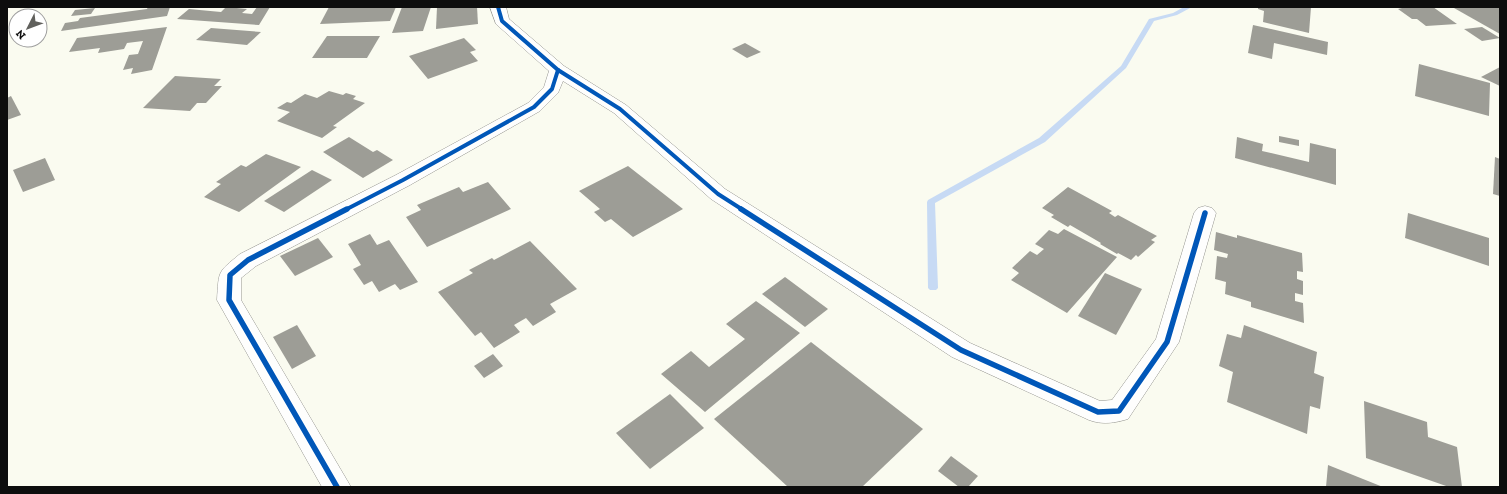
<svg xmlns="http://www.w3.org/2000/svg" width="1507" height="494" viewBox="0 0 1507 494" font-family="'Zilla Slab',serif">
<style>
.lines{fill:none;stroke-linecap:round;stroke-linejoin:round}
.stream{fill:#c7daf4;fill-rule:evenodd}
.building{fill:#9d9d96}
.minor-casing{stroke:#94948f;stroke-width:1}
.minor{fill:#fefefd;fill-rule:evenodd}
.cycleway-far1-casing{stroke:#fff;stroke-width:6}
.cycleway-casing{stroke:#fff;stroke-width:8}
.cycleway-far1{stroke:#0057b8;stroke-width:4}
.cycleway{stroke:#0057b8;stroke-width:5.5}
</style>
<rect width="100%" height="100%" fill="#fafbf0"/>
<g class="lines">
<path class="stream" d="M1184,7H1192L1177,15L1154,21L1126,68L1045,142L935,203L938,288L936,290H930L928,288L927,202L928,200L1039,138L1121,66L1149,19L1173,13Z"/>
</g>
<g class="building">
<path d="M148,7H170L167,16L61,31L65,23L78,21L80,18L147,9Z"/>
<path d="M226,7L247,9L242,13L252,14L257,7H270L259,25L177,19L189,9L221,12Z"/>
<path d="M329,7H396L390,21L320,24Z"/>
<path d="M402,7H431L423,31L392,33Z"/>
<path d="M437,7H477L478,24L436,29Z"/>
<path d="M1258,7H1311L1309,33L1263,22L1264,11L1258,9Z"/>
<path d="M1400,7H1433L1457,24L1426,26L1417,19H1412L1398,9L1402,8Z"/>
<path d="M1459,7H1500V34L1454,8Z"/>
<path d="M95,8L91,14L71,16L75,10Z"/>
<path d="M1253,25L1328,42L1327,55L1274,43L1272,59L1248,53Z"/>
<path d="M167,27L152,70L131,74L133,68L123,70L129,55L138,54L143,41L127,43L124,49L98,53L100,48L69,52L77,38Z"/>
<path d="M1482,27L1500,38L1482,41L1464,29Z"/>
<path d="M211,28L261,32L247,45L196,40Z"/>
<path d="M327,36H380L367,58H312Z"/>
<path d="M464,38L476,50L470,52L478,61L428,79L409,56Z"/>
<path d="M745,43L761,52L747,58L732,49Z"/>
<path d="M1419,64L1490,83L1489,116L1415,96Z"/>
<path d="M1500,67V86L1481,77Z"/>
<path d="M175,76L221,79L214,86H222L206,103H197L190,111L143,108Z"/>
<path d="M329,91L343,95L346,93L356,96L353,99L365,103L333,126L337,127L322,138L277,121L290,112L277,108L287,102L291,103L305,94L317,98Z"/>
<path d="M11,96L21,115L7,120V98Z"/>
<path d="M1279,136L1299,140V146L1279,142Z"/>
<path d="M349,137L373,152L377,150L393,160L363,178L323,152Z"/>
<path d="M1237,137L1263,144L1262,151L1309,162L1310,143L1336,149V185L1235,158Z"/>
<path d="M266,154L301,167L239,212L204,197L221,184L216,182L241,165L246,167Z"/>
<path d="M1495,157L1500,159V196L1493,194Z"/>
<path d="M45,158L55,180L23,192L13,170Z"/>
<path d="M628,166L683,209L633,237L611,219L605,222L594,212L600,209L579,191Z"/>
<path d="M312,170L332,180L284,212L264,201Z"/>
<path d="M488,182L511,209L427,247L406,217L421,210L417,205L459,187L463,192Z"/>
<path d="M1068,187L1112,211L1109,213L1115,217L1118,215L1157,236L1151,240L1155,242L1138,257L1136,255L1131,260L1118,253L1117,254L1100,244L1101,243L1070,225L1068,227L1051,217L1054,215L1042,208Z"/>
<path d="M1408,213L1489,238V266L1405,238Z"/>
<path d="M1064,229L1117,257L1067,313L1011,280L1019,273L1012,268L1030,251L1037,255L1044,249L1035,244L1049,230L1058,234Z"/>
<path d="M1216,232L1237,238V235L1302,253L1303,272L1297,271V279L1303,281V295L1295,293V301L1303,303L1304,323L1251,307V302L1225,294L1226,282L1215,279L1217,256L1227,258L1228,254L1214,250Z"/>
<path d="M370,234L377,245L389,240L418,282L400,290L395,284L379,292L372,281L364,285L353,269L361,265L348,244Z"/>
<path d="M318,238L333,257L295,276L280,256Z"/>
<path d="M530,241L577,289L550,304L556,312L533,326L526,318L514,325L520,332L494,348L481,332L475,336L438,292L473,273L469,270L492,258L494,260Z"/>
<path d="M1105,273L1142,289L1116,335L1078,316Z"/>
<path d="M785,277L828,309L805,327L762,294Z"/>
<path d="M756,301L800,333L705,412L661,374L691,351L709,367L745,339L726,324Z"/>
<path d="M297,325L316,356L292,369L273,337Z"/>
<path d="M1244,325L1317,352L1314,373L1324,377L1320,409L1310,406L1307,434L1227,402L1233,372L1219,366L1227,334L1241,338Z"/>
<path d="M811,342L923,429L862,487H788L714,419Z"/>
<path d="M493,354L503,366L484,378L474,366Z"/>
<path d="M670,394L704,428L650,469L616,433Z"/>
<path d="M1364,401L1427,422L1428,437L1457,447L1462,487H1449L1366,458Z"/>
<path d="M951,456L978,476L968,487H959L938,471Z"/>
<path d="M1328,465L1383,487H1326Z"/>
</g>
<g class="lines">
<g class="minor-casing">
<path id="minor" d="M490,7H506L509,19L564,66L626,105L725,189L970,343L1100,401L1112,400L1156,339L1194,213L1198,208L1205,206L1212,208L1216,213L1179,342L1128,419C1115,423 1102,425 1089,420L952,357L711,199L614,113L563,81L558,93L540,111L410,185L256,266L241,278V300L351,487H322L217,300C219,270 217,273 240,254L396,175L528,103L544,87L549,71L496,24Z"/>
</g>
<use href="#minor" class="minor"/>
<g class="cycleway-far1-casing">
<g id="cycleway-far1">
<path d="M498,7L502,21L558,70L620,109L718,194L743,210"/>
<path d="M345,210L403,180L534,107L552,89L558,70"/>
</g>
</g>
<g class="cycleway-casing">
<g id="cycleway">
<path d="M741,209L961,350L1098,412L1119,411L1167,342L1205,213"/>
<path d="M337,487L229,300L230,275L248,260L347,209"/>
</g>
</g>
<use href="#cycleway-far1" class="cycleway-far1"/>
<use href="#cycleway" class="cycleway"/>
</g>
<rect width="1507" height="494" fill="none" stroke="#0d0d0d" stroke-width="16"/>
<g transform="translate(28 28) rotate(228)"><circle r="19" fill="#ffffff" stroke="#9e9e9e"/>
<path d="M0-3L7 15L0 10L-7 15Z" fill="#60605c"/>
<text y="-6" font-size="11" font-weight="bold" text-anchor="middle" fill="#0d0d0d">N</text>
</g>
</svg>
